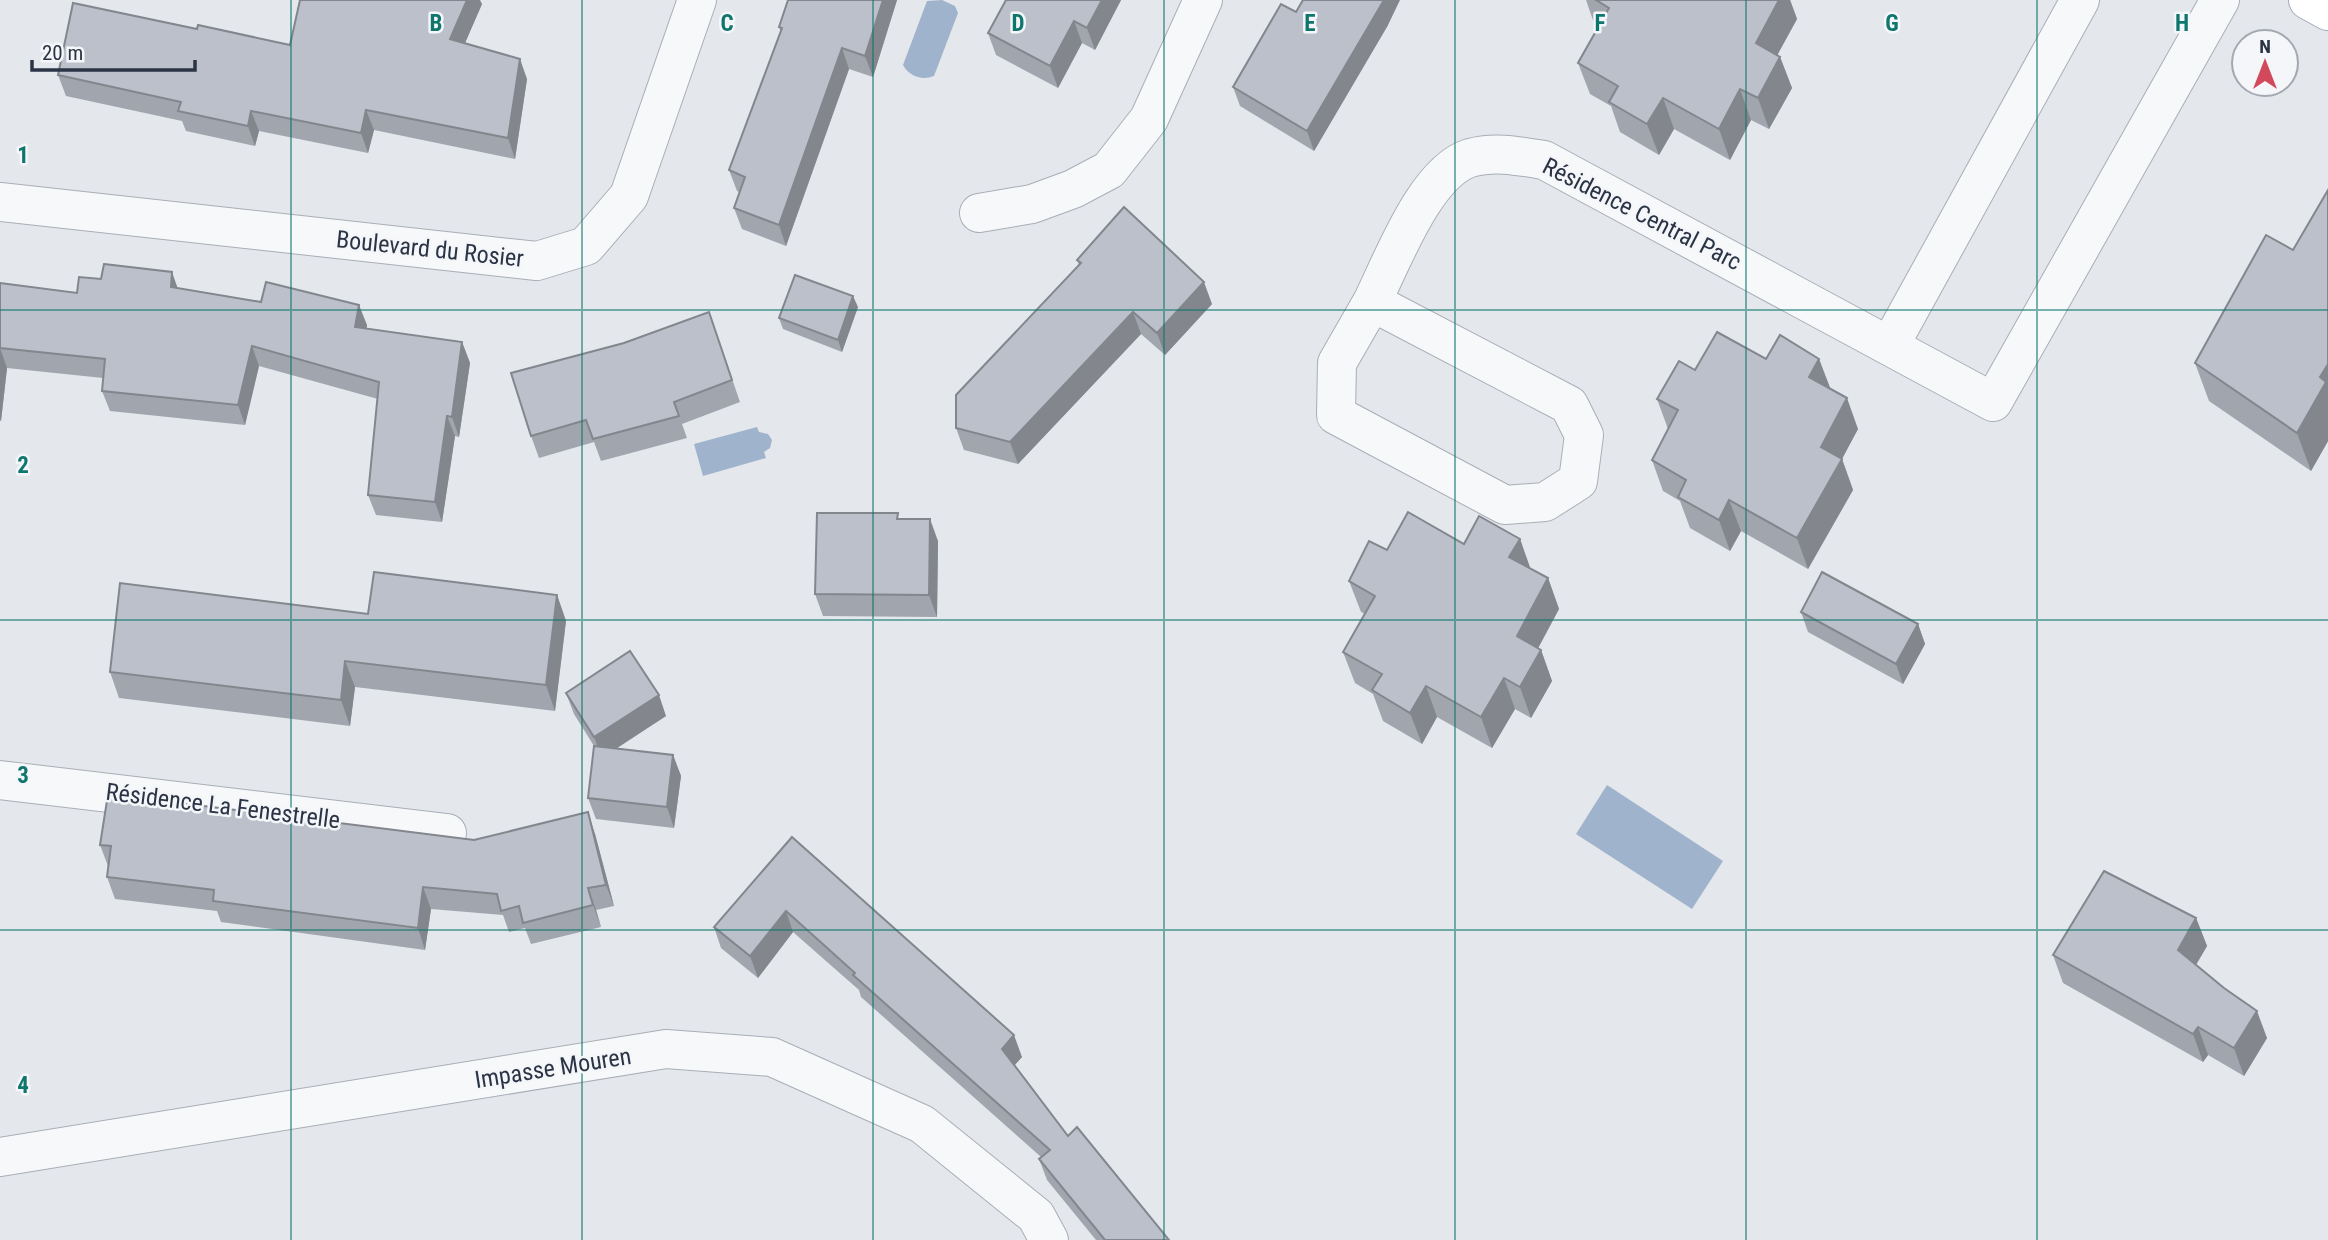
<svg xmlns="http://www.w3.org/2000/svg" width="2328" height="1240" viewBox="0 0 2328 1240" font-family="'Roboto Condensed',sans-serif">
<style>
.water{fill:#9fb4cc}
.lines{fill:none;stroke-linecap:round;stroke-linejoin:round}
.minor-casing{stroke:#a9aeb7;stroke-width:40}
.major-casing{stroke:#a3abb8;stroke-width:40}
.minor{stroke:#f7f8fa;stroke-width:38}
.major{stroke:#fff;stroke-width:38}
.wall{fill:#a1a5ae}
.shaded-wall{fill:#83868d}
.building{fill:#bbc0ca;stroke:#83868d;stroke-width:2}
.grid{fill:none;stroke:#0f766e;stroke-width:2;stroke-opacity:0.55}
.labels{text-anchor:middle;stroke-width:5;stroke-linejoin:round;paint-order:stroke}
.street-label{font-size:24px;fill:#2b3445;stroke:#f4f6f9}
.grid-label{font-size:23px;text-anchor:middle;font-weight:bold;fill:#0f766e;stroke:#f4f6f9;stroke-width:5;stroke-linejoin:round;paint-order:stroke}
</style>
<rect width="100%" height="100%" fill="#e4e7ec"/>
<g class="water">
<path d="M942,0L955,6L958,13L934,76C922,81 909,76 903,65L927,1Z"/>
<path d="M757,427L759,432L768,434L772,440L770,448L764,452L766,458L703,476L694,444Z"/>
<path d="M1607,785L1723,861L1692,909L1576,834Z"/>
</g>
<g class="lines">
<g class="minor-casing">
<g id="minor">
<path d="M0,202L537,261L586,246L629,196L697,0"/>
<path d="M979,213L1032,204L1073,189L1109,170L1149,119L1203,0"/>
<path d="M1372,302L1337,363L1336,415L1505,505L1545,502L1578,481L1584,435L1569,405L1372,302C1392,262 1425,172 1470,158C1495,151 1519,156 1544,160L1993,402L2220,0"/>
<path d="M1890,345L2080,0"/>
<path d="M0,780L447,833"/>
<path d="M0,1157L666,1049L772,1057L922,1124L1036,1216L1049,1240"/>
</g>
</g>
<g class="major-casing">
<path id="major" d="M2308,0L2328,11"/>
</g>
<use href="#minor" class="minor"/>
<use href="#major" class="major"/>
</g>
<g class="wall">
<path d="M788,0H897L873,77L849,69L786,246L742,229L734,208L739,192L737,191L729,170L781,32L779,27Z"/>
<path d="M1006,0H1121L1095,50L1082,43L1058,88L996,55L988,33Z"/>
<path d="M1586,0H1790L1797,19L1777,55L1780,57L1792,88L1769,129L1751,120L1730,160L1674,129L1659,155L1620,132L1611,106L1590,94L1578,63L1599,26L1594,23Z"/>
<path d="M482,4L465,43L527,79L515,159L374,130L368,153L259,131L255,146L186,131L182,121L66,96L58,75L197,29L290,45Z"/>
<path d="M1296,12L1388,25L1314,151L1240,106L1233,87Z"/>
<path d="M2328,190V441L2311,471L2209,401L2195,363L2293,250Z"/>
<path d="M1077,260L1212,304L1165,355L1141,334L1018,464L964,450L956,428L1079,265Z"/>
<path d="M0,283L77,293L178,288L367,325L366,329L462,342L470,363L459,437L455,436L442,522L376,515L368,495L378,399L259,366L245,425L110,411L102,391L103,378L7,368L1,421H0Z"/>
<path d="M858,307L842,352L783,329L779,318Z"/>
<path d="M709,312L740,402L682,424L687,438L601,461L594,442L539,458L531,436L624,343Z"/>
<path d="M1766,359H1819L1830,389L1858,429L1842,459L1853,490L1808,569L1741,531L1730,551L1690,528L1680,501L1663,491L1652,460L1668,429L1657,399L1695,370Z"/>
<path d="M900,519L938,541L937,617L823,616L815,594Z"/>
<path d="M1520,539L1530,569L1548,578L1559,609L1538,648L1541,650L1552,681L1531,718L1515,709L1492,748L1437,717L1422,744L1383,721L1373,694L1355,683L1343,652L1365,614L1361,612L1349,581L1387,550Z"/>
<path d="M557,595L566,621L555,711L355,687L350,726L119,698L110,672L368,614Z"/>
<path d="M1801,612L1918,624L1925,644L1903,684L1808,632Z"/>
<path d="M566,693L666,716L616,748L673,755L681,776L674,828L596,819L588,798L594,746L574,714Z"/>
<path d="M595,834L614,906L596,910L601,927L531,944L525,928L509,932L503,915L431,909L425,950L221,922L217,911L115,899L107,877L108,866L100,845L474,840Z"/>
<path d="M792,837L1022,1057L1015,1065L1068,1136L1169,1240H1096L1047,1180L1039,1159L1041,1157L861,997L859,990L793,932L758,978L721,948L714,927Z"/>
<path d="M2196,918L2207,946L2196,965L2267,1038L2244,1076L2208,1055L2203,1062L2063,983L2053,955Z"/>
</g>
<g class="shaded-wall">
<path d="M467,0H480L482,4L458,59L450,39Z"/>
<path d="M883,0H897L873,77L865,56Z"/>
<path d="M1102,0H1121L1095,50L1087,28Z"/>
<path d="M1384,0H1400L1388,25L1314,151L1307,131Z"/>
<path d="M1779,0H1790L1797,19L1767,74L1756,43Z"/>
<path d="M1074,21L1082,43L1058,88L1050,66Z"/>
<path d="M842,48L849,69L786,246L779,225Z"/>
<path d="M1780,57L1792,88L1769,129L1758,98Z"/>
<path d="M520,59L527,79L515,159L508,138Z"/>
<path d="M1740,89L1751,120L1730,160L1719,129Z"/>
<path d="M1663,98L1674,129L1659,155L1647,124Z"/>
<path d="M366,110L374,130L368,153L361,133Z"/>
<path d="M251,111L259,131L255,146L248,126Z"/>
<path d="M172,272L179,292L171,287Z"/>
<path d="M1204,282L1212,304L1165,355L1157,333Z"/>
<path d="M853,296L858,307L842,352L838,340Z"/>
<path d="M359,305L367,325L363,348L355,327Z"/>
<path d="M1133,312L1141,334L1018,464L1010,442Z"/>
<path d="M462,342L470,363L459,437L452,417Z"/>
<path d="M252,346L259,366L245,425L238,405Z"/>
<path d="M0,348L7,368L1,421L0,418Z"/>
<path d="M1819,359L1831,390L1809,377Z"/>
<path d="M2328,364V441L2311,471L2297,433L2320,377Z"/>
<path d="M1847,398L1858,429L1837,468L1842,459L1853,490L1808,569L1797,538L1821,447Z"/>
<path d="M447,416L455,436L442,522L435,502Z"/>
<path d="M1729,500L1741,531L1730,551L1719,520Z"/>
<path d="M930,519L938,541L937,617L929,595Z"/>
<path d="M1520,539L1531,570L1509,557Z"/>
<path d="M1548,578L1559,609L1528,667L1517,636Z"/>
<path d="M557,595L566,621L555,711L546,685Z"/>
<path d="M1918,624L1925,644L1903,684L1896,664Z"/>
<path d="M1541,650L1552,681L1531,718L1520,687Z"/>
<path d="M345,661L355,687L350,726L341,700Z"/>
<path d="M1504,678L1515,709L1492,748L1481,717Z"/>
<path d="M1426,686L1437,717L1422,744L1410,713Z"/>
<path d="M659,695L666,716L602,758L594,737Z"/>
<path d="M673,755L681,776L674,828L667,807Z"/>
<path d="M588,812L595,834L614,906L606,885Z"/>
<path d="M423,887L431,909L425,950L418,928Z"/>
<path d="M588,888L596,910L601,927L593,905Z"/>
<path d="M786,911L793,932L758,978L750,956Z"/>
<path d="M2196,918L2207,946L2188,978L2178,950Z"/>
<path d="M2257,1011L2267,1038L2244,1076L2234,1048Z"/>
<path d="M2198,1027L2208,1055L2203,1062L2193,1034Z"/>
<path d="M1014,1035L1022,1057L1010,1070L1002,1049Z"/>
</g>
<g class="building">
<path d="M300,0H467L450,39L520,59L508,138L366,110L361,133L251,111L248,126L178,111L181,102L58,75L73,3L197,29L198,25L290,45Z"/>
<path d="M788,0H883L865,56L842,48L779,225L734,208L745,177L729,170L782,28L779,27Z"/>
<path d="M1006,0H1102L1087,28L1074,21L1050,66L988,33Z"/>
<path d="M1303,0H1384L1307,131L1233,87L1281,4L1296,12Z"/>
<path d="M1596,0H1779L1756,43L1780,57L1758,98L1740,89L1719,129L1663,98L1647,124L1609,102L1618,86L1578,63L1609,8Z"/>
<path d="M2328,190V364L2320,377L2326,382L2297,433L2195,363L2266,235L2293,250Z"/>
<path d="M1124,207L1204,282L1157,333L1133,312L1010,442L956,428V395L1081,263L1077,260Z"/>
<path d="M104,264L172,272L171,287L261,302L266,282L359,305L355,327L462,342L452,417L447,416L435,502L368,495L379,382L252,346L238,405L102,391L105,359L0,348V349V283L77,293L79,277L101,279Z"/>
<path d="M795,275L853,296L838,340L779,318Z"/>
<path d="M709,312L732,380L674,402L679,416L593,439L586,420L531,436L511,373L624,343Z"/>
<path d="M1717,332L1766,359L1780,335L1819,359L1809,377L1847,398L1821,447L1842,459L1797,538L1729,500L1719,520L1678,497L1686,480L1652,460L1678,410L1657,399L1679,361L1695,370Z"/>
<path d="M1408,512L1464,544L1479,516L1520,539L1509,557L1548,578L1517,636L1541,650L1520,687L1504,678L1481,717L1426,686L1410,713L1372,690L1382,674L1343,652L1375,596L1349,581L1369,541L1387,550Z"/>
<path d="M817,513H898L897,519H930L929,595L815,594Z"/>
<path d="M374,572L557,595L546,685L345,661L341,700L110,672L120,583L368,614Z"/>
<path d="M1822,572L1918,624L1896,664L1801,612Z"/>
<path d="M630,651L659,695L594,737L566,693Z"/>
<path d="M594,746L673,755L667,807L588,798Z"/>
<path d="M108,794L474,840L588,812L606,885L588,888L593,905L523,923L519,906L501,911L497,894L423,887L418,928L213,901L214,890L107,877L111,846L100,845Z"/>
<path d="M792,837L1014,1035L1002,1049L1068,1136L1077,1127L1169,1240H1105L1039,1159L1050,1150L853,975L855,973L786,911L750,956L714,927Z"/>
<path d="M2104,871L2196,918L2178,950L2224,988L2257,1011L2234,1048L2198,1027L2193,1034L2053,955Z"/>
</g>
<path class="grid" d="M291,0V1240M582,0V1240M873,0V1240M1164,0V1240M1455,0V1240M1746,0V1240M2037,0V1240M0,310H2328M0,620H2328M0,930H2328"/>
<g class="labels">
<g class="street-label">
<text transform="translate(1642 214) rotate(27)" y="8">Résidence Central Parc</text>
<text transform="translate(430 249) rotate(6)" y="8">Boulevard du Rosier</text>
<text transform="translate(223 806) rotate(7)" y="8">Résidence La Fenestrelle</text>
<text transform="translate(553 1068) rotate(-9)" y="8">Impasse Mouren</text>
</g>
</g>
<g class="grid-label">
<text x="436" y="31">B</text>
<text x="727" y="31">C</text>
<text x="1018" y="31">D</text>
<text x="1310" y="31">E</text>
<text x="1600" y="31">F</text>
<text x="1892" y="31">G</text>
<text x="2182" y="31">H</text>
<text x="23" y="163">1</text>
<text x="23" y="473">2</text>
<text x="23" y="783">3</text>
<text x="23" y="1093">4</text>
</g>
<g transform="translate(2265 63)"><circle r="33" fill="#f4f6f9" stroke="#a4a8b1" stroke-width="2"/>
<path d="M0-5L12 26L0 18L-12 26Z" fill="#d1495b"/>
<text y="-10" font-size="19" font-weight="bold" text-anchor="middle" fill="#2b3445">N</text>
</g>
<path d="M32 60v10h163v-10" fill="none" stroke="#2b3445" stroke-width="3.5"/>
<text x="42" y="60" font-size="21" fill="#2b3445" stroke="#f4f6f9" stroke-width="5" paint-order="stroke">20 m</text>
</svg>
